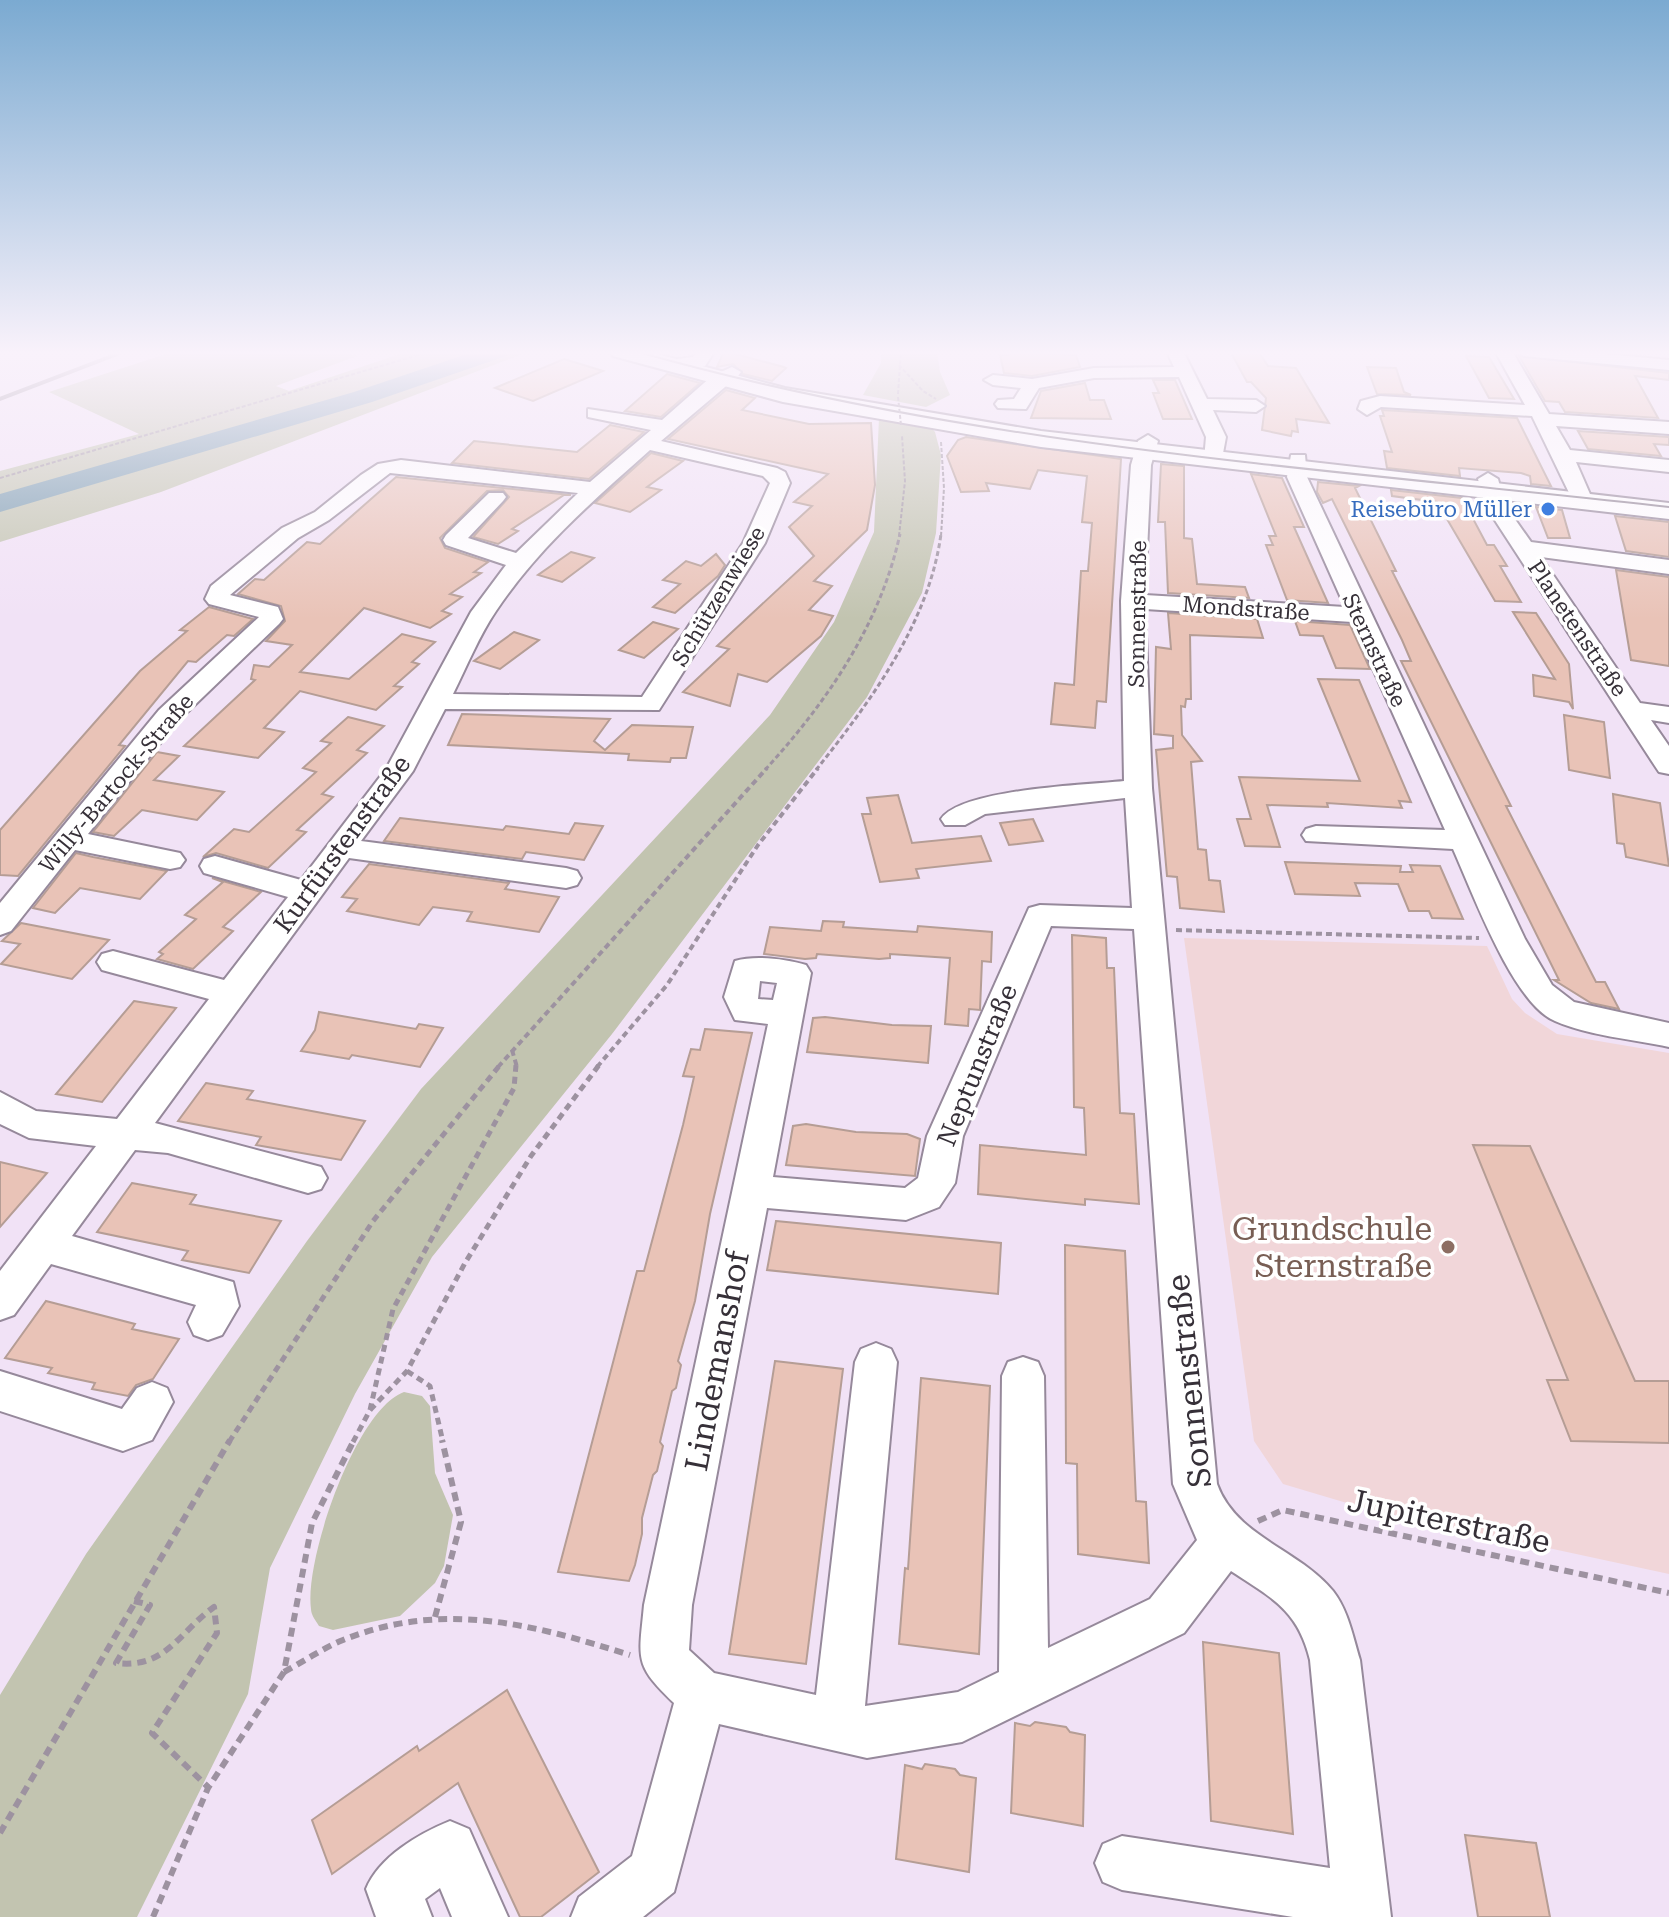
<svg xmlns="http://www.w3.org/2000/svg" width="1669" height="1917" viewBox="0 0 1669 1917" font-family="'Roboto Serif',serif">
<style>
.education{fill:#f1d6d9}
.green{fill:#c2c4b0}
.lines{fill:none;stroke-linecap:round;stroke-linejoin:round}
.river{fill:#799baf;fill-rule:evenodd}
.building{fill:#e9c3b7;stroke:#b59d95;stroke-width:2}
.minor-casing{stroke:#96899b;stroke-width:4}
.major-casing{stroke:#96899b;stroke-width:4}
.path-far4{stroke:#9d92a0;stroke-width:2;stroke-dasharray:4 2;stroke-linecap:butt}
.path-far3{stroke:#9d92a0;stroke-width:3;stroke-dasharray:5 3;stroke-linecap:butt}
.path-far2{stroke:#9d92a0;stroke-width:4;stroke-dasharray:6 4;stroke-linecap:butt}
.path-far1{stroke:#9d92a0;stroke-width:5;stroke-dasharray:7 5;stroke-linecap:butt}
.path{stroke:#9d92a0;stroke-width:6;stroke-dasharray:9 6;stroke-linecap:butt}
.minor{fill:#fff;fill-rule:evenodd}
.major{fill:#fff;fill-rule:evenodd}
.tram{stroke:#918795;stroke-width:2}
.rail{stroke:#918795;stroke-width:4}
.path-bridge{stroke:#9d92a0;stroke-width:2;stroke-dasharray:4 2;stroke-linecap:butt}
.shop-dot{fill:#3f7fe0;stroke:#fff;stroke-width:3}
.education-dot{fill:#8d6e63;stroke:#fff;stroke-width:3}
.labels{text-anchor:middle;stroke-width:7;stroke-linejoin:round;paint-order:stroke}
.far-shop-label{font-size:22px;fill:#366cbe;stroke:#fff;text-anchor:end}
.far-street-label{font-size:22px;fill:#363038;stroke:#fff}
.street-label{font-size:26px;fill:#363038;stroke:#fff}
.near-education-label{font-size:32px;fill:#785e54;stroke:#fff;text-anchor:end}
.near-street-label{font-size:32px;fill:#363038;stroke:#fff}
</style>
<rect width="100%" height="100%" fill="#f1e2f6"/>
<path class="education" d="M1184,938L1487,946L1512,999L1525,1013L1557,1034L1669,1053V1574L1367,1509L1283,1484L1254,1441Z"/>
<g class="green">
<path d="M175,351H340L357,356L276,386L289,391L409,351H530L161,492L0,542V471L139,434L49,392Z"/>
<path d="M881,351H937L940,372L950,395L926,407L863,395L881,363Z"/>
<path d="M879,418L928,424L935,432L941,455L936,533L922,593L867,697L612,1034L432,1257L355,1394L270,1568L248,1694L137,1917H0V1695L86,1554L307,1241L421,1089L770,715L834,622L874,532Z"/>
<path d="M404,1392L422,1396L430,1406L435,1473L453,1515L444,1566L435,1583L400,1616L333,1630L319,1626C316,1621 311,1615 311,1609C304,1560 356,1409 404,1392Z"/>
</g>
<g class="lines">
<path class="river" d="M476,351H510L506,356L372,402L0,512V494L354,392Z"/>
</g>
<g class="building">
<path d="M724,351L784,367L786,368L772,381L743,374L733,364L717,367Z"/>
<path d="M1007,351L1076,355L1080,367L1032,376L1004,373L1000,355H1008Z"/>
<path d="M1230,351H1258L1268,366L1296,368L1329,423L1296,419L1298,432L1292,431L1291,436L1262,430L1266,398L1251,382H1247Z"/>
<path d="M1466,356L1489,357L1514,399L1489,398Z"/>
<path d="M1519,356L1669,373V380L1635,376L1658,418L1565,412L1559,402L1545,401Z"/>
<path d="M564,359L603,371L533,401L495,388Z"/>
<path d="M1367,367L1396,368L1404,392L1411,395L1377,394Z"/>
<path d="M667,374L700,383L661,417L625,411Z"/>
<path d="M1153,380H1175L1192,419H1163L1153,393H1159Z"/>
<path d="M1085,383L1090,400H1104L1111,419L1031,418L1041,391Z"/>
<path d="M726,390L755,398L742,410L809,424L871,423L875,485L867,530L814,581L832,586L809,610L833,616L821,636L767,682L738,674L730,706L683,692L729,649L717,646L814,556L789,527L812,506L794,502L828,474L668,439Z"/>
<path d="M1382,410L1517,418L1551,486L1531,484L1530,476L1521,473L1459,468L1460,476L1387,468L1384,451L1392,452L1380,416H1384Z"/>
<path d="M610,425L644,432L589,479L452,463L474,441L577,452Z"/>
<path d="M1578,431L1669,437V445L1654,444L1661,456L1588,449Z"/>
<path d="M966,437L1121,459L1106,702L1097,701L1095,728L1051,724L1055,683L1074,685L1081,571H1088L1092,523L1082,522L1087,476L1038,470L1030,489L986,483L989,491L961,492L947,456L958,440Z"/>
<path d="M651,453L683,461L647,487L661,490L630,512L595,503Z"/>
<path d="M1161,464L1184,466V538L1192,539L1197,584L1245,587L1249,598L1168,593L1165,522H1158Z"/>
<path d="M1251,474L1282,478L1304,527H1294L1328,603L1287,600L1266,545H1273L1269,536H1276Z"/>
<path d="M396,477L571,495H564L512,529L518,531L498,544L473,537L509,497L503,490L487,491L440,538L445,548L488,562L474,572L481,573L450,594L462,597L442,611L451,614L430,628L364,608L300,672L349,679L402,634L435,642L412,662L419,664L394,686L402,687L376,710L300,691L264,728L284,732L258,758L184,746L255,680L251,679L254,665L269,667L292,645L266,641L285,621L281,606L238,594L255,579L264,580L307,542L320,544Z"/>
<path d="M1318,482L1359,486L1355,488L1396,571H1392L1511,806H1506L1596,982H1605L1619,1009L1591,1003L1554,980H1559L1401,661H1411L1402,640L1332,499L1323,503L1317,492Z"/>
<path d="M1391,490L1462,498L1487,545H1494L1507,566H1500L1521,602L1495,601L1437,502L1392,496Z"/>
<path d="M1536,507L1562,510L1570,538H1548Z"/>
<path d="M1615,516L1669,522V557L1626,551Z"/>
<path d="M571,552L594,558L562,582L538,575Z"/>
<path d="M716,554L725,565L718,576L675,613L653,607L680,584L663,580L686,561L701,566Z"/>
<path d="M1616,570L1669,577V666L1631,660Z"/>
<path d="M209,607L253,619L234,636L227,635L196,662L188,661L119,745L125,746L18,876L0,875V830L140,671L187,631L180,630Z"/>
<path d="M1513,612L1536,613L1569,664L1573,709L1569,702L1534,696L1533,675L1555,679Z"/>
<path d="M1168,613L1257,619L1263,638L1190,635L1191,699H1186L1185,707L1181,706L1182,735L1202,761L1191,762L1198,849L1206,850L1209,880L1220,881L1224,912L1180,908L1177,877L1167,876L1156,750L1173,748V736L1154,734L1156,647L1171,649Z"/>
<path d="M1295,621L1350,625L1370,669L1336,668L1323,636L1300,635Z"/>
<path d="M653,622L678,629L644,658L619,650Z"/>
<path d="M514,632L539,640L500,669L474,661Z"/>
<path d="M1318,679L1359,680L1411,802L1399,801L1402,808L1327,803L1328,807L1267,805L1280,847L1245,846L1237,819H1251L1239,777L1360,781Z"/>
<path d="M462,714L610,719L594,741L605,750L632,725L693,727L686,758H671L670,762L628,760L629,754L448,745Z"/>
<path d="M1564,715L1604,722L1610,778L1569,770Z"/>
<path d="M348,717L384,726L357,750L367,753L322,794L333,797L297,830L306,832L268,868L216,853L203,857L234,829L249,832L316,772L303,768L331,743L321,741Z"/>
<path d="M157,752L179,756L154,780L224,792L197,820L142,810L114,836L93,832Z"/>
<path d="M1613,794L1660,803L1669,866L1626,857L1624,844L1617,843Z"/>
<path d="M898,795L912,843L981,836L991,861L916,869L919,878L880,882L862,814H871L867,798Z"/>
<path d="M400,818L503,830L506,826L569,834L575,823L603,826L584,860L526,852L522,859L384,841Z"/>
<path d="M1033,819L1043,841L1009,845L1000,823Z"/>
<path d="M76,853L93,857L167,871L140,899L80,888L55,913L33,908Z"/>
<path d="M1285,862L1401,866L1400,872H1413L1410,865L1440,866L1463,919L1432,918L1429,911H1409L1398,884L1355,883L1360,896L1295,894Z"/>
<path d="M369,864L509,883L505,889L559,897L539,932L467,921L472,912L433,907L419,925L347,911L357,899L342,897Z"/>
<path d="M212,878L261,892L223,927L233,931L193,969L157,959L163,954L159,952L196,919L185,915L223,882Z"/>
<path d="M823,921L844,922L843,927L917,932L918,926L992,932L991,962L982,961L980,1010L969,1009L968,1026L945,1024L950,958L890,954V958L879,959L817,954L816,958L805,959L764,954L770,927L821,931Z"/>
<path d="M21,923L109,940L72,979L1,964L20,944L2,941Z"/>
<path d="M1072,935L1106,938L1107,968H1114L1120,1113L1134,1114L1139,1204L1085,1199V1205L978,1194L980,1145L1086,1155L1084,1108L1074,1107Z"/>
<path d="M134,1001L176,1008L102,1102L56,1094Z"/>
<path d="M319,1012L416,1029L419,1024L443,1028L420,1067L352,1055L349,1059L301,1051L315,1030Z"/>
<path d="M825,1017L892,1025L931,1026L928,1063L807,1052L813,1018Z"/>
<path d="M705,1029L752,1033L710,1214L695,1301L678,1361L681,1365L676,1388L672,1391L660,1442L663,1446L657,1471L653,1475L642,1518V1534L635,1565L629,1581L558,1572L637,1271H644L683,1125L694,1077L683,1076L691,1049L700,1050Z"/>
<path d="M206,1083L253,1091L247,1099L365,1121L341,1160L256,1145L261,1137L178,1121Z"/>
<path d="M806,1124L856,1132L907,1134L920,1139L915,1176L786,1165L793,1126Z"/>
<path d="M1473,1145L1530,1146L1635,1381H1669V1443L1571,1441L1547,1380H1568Z"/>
<path d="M0,1162L47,1173L0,1227Z"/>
<path d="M132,1183L196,1195L190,1204L281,1221L249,1273L182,1260L188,1251L97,1232Z"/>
<path d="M776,1221L1001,1243L998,1294L767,1270Z"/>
<path d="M1065,1245L1125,1251L1136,1501L1146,1502L1149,1563L1078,1554L1077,1464L1066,1463Z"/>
<path d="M46,1301L135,1324L132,1329L179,1339L153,1379L136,1385L128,1396L92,1389L95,1383L48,1373L52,1368L5,1358Z"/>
<path d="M775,1361L843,1369L806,1664L729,1654Z"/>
<path d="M921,1378L990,1386L979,1654L899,1644L905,1568L908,1569Z"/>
<path d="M1203,1642L1279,1653L1293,1834L1211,1821Z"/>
<path d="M507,1690L599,1872L541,1917H520L458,1783L332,1874L312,1820L417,1746L419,1751Z"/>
<path d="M1035,1722L1066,1727L1070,1732L1085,1735L1083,1826L1011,1813L1015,1723L1030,1726Z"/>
<path d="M925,1764L955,1769L960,1775L976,1778L969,1872L896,1859L905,1765L922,1769Z"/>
<path d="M1465,1835L1536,1843L1550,1917H1478Z"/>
</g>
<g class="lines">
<g class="minor-casing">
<g id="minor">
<path d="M698,351H715L705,366L670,370L661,365L670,360L693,357Z"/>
<path d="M1171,351H1183L1207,399L1256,400L1265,406L1256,412L1213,410L1226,437L1221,464L1214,466L1204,460L1206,437L1179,377L1094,378L1039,388L1026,409L998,408L995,404L998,400L1014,399L1021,388L993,385L984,380L993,375L1032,379L1094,368L1174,367L1168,354Z"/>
<path d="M1495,351H1512L1549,414L1669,422V434L1556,426L1570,450L1669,460V472L1576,462L1593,501L1583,507L1573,501L1532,416L1381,407L1367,415L1358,409L1361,401L1380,396L1525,405Z"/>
<path d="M1515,351H1575L1669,360V370L1524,356Z"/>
<path d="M732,367L741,372L738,376L661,441L777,468L785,472L790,483L765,543L659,710L445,709L413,771L361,841L566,868L577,871L581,878L577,885L566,888L349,858L155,1123L321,1167L327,1178L321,1189L308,1193L168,1153L135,1150L72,1236L233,1282L239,1306L222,1335L208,1340L194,1335L188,1322L196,1305L51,1264L14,1315L0,1320V1271L96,1146L29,1138L0,1124V1092L36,1111L117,1119L209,999L102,970L97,962L102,954L113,951L224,980L288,897L204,873L200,866L204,859L215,856L301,880L386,769L471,612L506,565L446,545L443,540L446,535L489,493H503L506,497L503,501L468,538L516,553L578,493L390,473L329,520L298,538L230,595L278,607L283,619L279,624L177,722L88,834L180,853L185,860L180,867L170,869L75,850L11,931L0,935V903L159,710L259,617L209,604L205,599L211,586L282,528L315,512L361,475L378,464L401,460L590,482L651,430L588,417V409L662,420L712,376ZM650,450L763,476L770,483L743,543L642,697L453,694C467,666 479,636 496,611C538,548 594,500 650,450Z"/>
<path d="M1148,435L1158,441L1151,465L1145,595L1345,607L1287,477L1291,455H1305L1307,477L1525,939L1552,985L1574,1002L1669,1023V1047C1633,1039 1589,1036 1555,1021C1513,1004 1472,891 1453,849L1306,841L1302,835L1306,829L1316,826L1445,830L1352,622L1145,609L1152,788L1217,1484C1236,1537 1300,1550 1333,1591C1348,1610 1353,1637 1360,1660L1391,1917H1293L1122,1890L1103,1882L1095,1863L1103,1844L1122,1836L1330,1868L1310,1660C1298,1610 1272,1598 1231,1571L1184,1633L962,1742L867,1758L719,1724L674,1892L643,1917H571L579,1897L632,1856L674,1703C633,1664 639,1659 644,1605L768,1024L735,1020L724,997L735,961C756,955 785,959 806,965L811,973L773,1177L905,1188L918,1178L927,1136L1029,908L1040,905L1132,908L1125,798L985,814L965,825H945L941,819C961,789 1086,785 1124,781L1121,601L1131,465L1138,441ZM1051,926L1134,929L1173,1484L1197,1540L1150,1599L1048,1648L1044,1376L1038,1362L1023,1357L1008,1362L1002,1376L999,1672L958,1692L865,1706L897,1362L891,1349L876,1343L861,1349L855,1362L816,1695L714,1673L689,1650L692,1605L767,1208L906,1220L939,1207L955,1183L963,1136ZM760,981L777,983L773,1000L758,999Z"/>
<path d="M1488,473L1498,479L1505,505L1531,542L1669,560V574L1541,557L1640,703L1669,707V723L1651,720L1669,746V774L1659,772L1655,766L1485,505L1478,479Z"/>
<path d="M0,1371L122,1409L137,1388L152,1382L167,1388L173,1402L152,1440L123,1451L0,1411Z"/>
<path d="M450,1821L469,1829L508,1917H452L440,1888L425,1899L432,1917H376L366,1889C379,1857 418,1834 450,1821Z"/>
</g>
</g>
<g class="major-casing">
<path id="major" d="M610,351H646L785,388L1041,431L1669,503V519L1041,447L783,402L613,356Z"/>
</g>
<g class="path-far4">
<path d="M899,365L923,391L936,399"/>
<path d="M898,394L901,351"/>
<path d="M941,442L944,488L941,536"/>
<path d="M0,478L432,351"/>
<path d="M899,536L905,481L902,436"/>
</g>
<g class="path-far3">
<path d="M765,770C827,702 880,625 900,534"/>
<path d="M816,770C870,702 929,623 941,534"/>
</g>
<g class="path-far2">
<path d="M1176,930L1479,938"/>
<path d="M512,1050L517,1067"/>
<path d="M498,1067L767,768"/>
<path d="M597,1067L667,985L758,845L818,768"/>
</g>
<g class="path-far1">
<path d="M407,1371L430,1386L443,1442"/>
<path d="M370,1410L407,1371L465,1263L531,1156L599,1065"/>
<path d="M229,1442L373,1221L500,1065"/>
<path d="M353,1442L370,1410L393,1309L514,1088L516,1065"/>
</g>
<g class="path">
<path d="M1258,1521L1283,1510L1669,1593"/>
<path d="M134,1601L150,1605L116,1663C166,1669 178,1633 214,1607L217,1633L152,1733L208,1787"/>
<path d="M435,1617L461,1522L442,1440"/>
<path d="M284,1672C303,1662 323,1648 343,1640C443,1600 532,1624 630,1655"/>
<path d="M0,1833L230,1440"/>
<path d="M153,1917L208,1788L284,1672L312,1523L354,1440"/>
</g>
<use href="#minor" class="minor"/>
<use href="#major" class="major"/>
<path class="tram" d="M635,351C971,447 1323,468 1669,507"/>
<path class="rail" d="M0,399L125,351"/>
<path class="path-bridge" d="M898,397L901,425"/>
</g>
<linearGradient id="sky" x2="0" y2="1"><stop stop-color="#7baad1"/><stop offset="0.57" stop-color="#f9f2fb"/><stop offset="1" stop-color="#f9f2fb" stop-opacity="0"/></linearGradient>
<rect width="1669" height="619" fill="url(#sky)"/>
<circle class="shop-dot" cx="1548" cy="509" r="8"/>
<circle class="education-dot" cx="1448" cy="1247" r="8"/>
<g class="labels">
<g class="far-shop-label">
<text x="1532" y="517">Reisebüro Müller</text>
</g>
<g class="far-street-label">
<text transform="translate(718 596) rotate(-59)" y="8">Schützenwiese</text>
<text transform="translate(1246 608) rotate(4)" y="8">Mondstraße</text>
<text transform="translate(1137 614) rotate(-89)" y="8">Sonnenstraße</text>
<text transform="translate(1578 628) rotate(56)" y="8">Planetenstraße</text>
<text transform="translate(1375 650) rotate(65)" y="8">Sternstraße</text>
<text transform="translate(116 783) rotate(-50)" y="8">Willy-Bartock-Straße</text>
</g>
<g class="street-label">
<text transform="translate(342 844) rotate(-54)" y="9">Kurfürstenstraße</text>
<text transform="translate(977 1065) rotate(-68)" y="9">Neptunstraße</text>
</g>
<g class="near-education-label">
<text x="1432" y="1240">Grundschule<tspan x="1432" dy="37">Sternstraße</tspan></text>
</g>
<g class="near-street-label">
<text transform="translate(717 1361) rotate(-79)" y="11">Lindemanshof</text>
<text transform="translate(1189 1381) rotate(-96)" y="11">Sonnenstraße</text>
<text transform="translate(1449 1521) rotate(12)" y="11">Jupiterstraße</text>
</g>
</g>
</svg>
